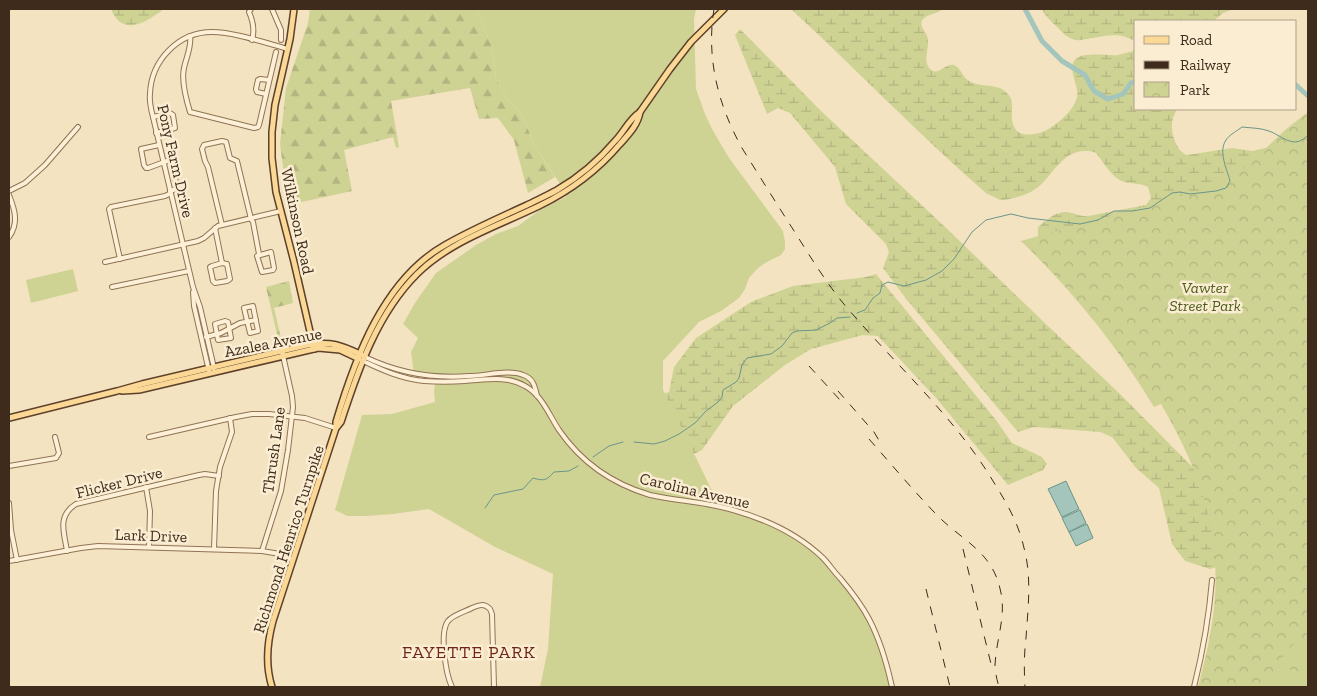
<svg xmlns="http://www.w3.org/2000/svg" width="1317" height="696" viewBox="0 0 1317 696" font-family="'Zilla Slab',serif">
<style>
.forest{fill:url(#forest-firs)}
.wetland{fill:url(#wetland-marsh)}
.park{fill:url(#park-crowns)}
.garden{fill:#ced394}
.water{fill:#a4c5bb;stroke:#6a9589}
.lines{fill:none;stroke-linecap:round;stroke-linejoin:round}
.stream{stroke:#6a9589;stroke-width:1}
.river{stroke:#a4c5bb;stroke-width:5}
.minor-casing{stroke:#907356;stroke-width:6}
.major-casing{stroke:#5d412b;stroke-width:8}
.minor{stroke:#fdf0d6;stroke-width:4}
.major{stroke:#fbd895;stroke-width:5}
.rail{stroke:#3e2b1c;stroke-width:1;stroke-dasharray:9 9;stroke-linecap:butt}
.labels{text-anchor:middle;stroke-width:5;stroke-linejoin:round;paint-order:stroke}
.street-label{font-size:16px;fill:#3e2b1c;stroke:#faedd2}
.park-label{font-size:16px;font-style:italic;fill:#4f5d20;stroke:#faedd2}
.neighbourhood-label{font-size:18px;letter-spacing:1px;fill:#702616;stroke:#faedd2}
</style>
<defs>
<pattern id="forest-firs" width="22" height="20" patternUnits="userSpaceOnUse" patternTransform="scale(1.25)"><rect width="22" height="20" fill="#ced394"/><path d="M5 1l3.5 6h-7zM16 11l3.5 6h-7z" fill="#b2b57f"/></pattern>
<pattern id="wetland-marsh" width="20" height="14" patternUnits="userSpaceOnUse" patternTransform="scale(1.25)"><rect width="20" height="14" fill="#ced394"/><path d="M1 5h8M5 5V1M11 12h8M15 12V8" fill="none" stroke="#b2b57f"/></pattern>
<pattern id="park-crowns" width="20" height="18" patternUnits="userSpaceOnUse" patternTransform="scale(1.25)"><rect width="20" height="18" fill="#ced394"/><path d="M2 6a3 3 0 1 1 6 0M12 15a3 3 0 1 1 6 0" fill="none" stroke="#b2b57f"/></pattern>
</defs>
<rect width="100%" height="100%" fill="#f3e3c1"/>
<g class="forest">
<path d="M310,9H477L492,47L496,78L506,97L523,116L535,147L555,177L528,193L514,140L498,118L479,119L470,88L391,101L399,147L396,148L393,137L344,150L352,191L288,205L280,144L286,88L308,23Z"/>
<path d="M289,281L293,303L274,308L283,347H280L266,287Z"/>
</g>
<g class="wetland">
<path d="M111,9H164C146,22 123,38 111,9Z"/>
<path d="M791,9H943C937,14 928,14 923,19C918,25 925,30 927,36C931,46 923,56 928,66C935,80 946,62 954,65C961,68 963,78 969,81C978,87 992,84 1002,89C1004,91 1009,94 1010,97C1014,103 1011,112 1012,119C1014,136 1026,136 1040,133C1053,129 1075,110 1077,97C1080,87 1065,66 1077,58C1086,52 1108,56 1118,55C1123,54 1128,52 1133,51L1136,43V109H1177C1175,113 1172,119 1172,124C1171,134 1177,152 1187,155L1232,148L1252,151L1274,146L1308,183L1038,238V227C1047,220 1055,211 1067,212C1075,213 1081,217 1088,216L1146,205L1151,198L1148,187C1141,183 1132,184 1124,182C1112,178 1104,163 1096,153C1091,151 1089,151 1085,151C1060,151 1052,179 1034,190C1029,194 1007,201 1001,200C997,199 991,195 987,194C919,135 857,70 791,9Z"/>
<path d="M1042,9H1234L1223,13L1214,21H1136V42C1119,31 1106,36 1087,39C1082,40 1077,41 1072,39C1066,37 1061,31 1057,27C1051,21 1045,16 1042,9Z"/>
<path d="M740,29L820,110L943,225L1049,327L1119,393L1286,561L1230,563L1210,569L1185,561L1172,544L1159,488L1136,468L1112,437L1100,432L1034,427L1018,432L907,300L883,268L889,252L886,244L846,204L835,167L790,113L778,108L767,114L735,35Z"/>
<path d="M876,274L996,420L1012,443L1042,457L1047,464L1043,470L1008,485L937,399L878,336L863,335L811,349L785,365L733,406L702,450L658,472L635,402L669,392L674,367L696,338L751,302L793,286L866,277Z"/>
</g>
<path class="park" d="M1308,112V687H1198C1205,661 1211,635 1214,608C1222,532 1199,469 1161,404L1154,407C1117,346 1073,291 1021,241L1217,186L1247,166L1285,130Z"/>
<g class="garden">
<path d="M477,9H696L694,19L696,89L705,114L712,129L729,158L783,231L785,242V249L781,255L765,263L757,269L749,278L745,289L739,298L721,311L699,322L663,361V390L720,507L734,510L788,532L821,557L861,606L876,636L892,687H540L548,649L553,574L495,547L429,509L393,514L366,516H347L335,510L362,415L392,414L435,402L434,391L436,377L414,374L411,352L418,338L403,324L415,303L436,273L476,245L496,234L518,226L544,207L566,197L565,191L535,147L523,116L506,97L496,78L492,47Z"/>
<path d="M73,269L78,291L31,303L26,280Z"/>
<path d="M1308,641V670L1281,661C1286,648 1295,642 1308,641Z"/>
<path d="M1287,669L1308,673V687H1267L1273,672Z"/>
</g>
<g class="water">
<path d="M1066,481L1079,509L1062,517L1048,489Z"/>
<path d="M1080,510L1086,523L1069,532L1062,518Z"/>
<path d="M1087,524L1093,538L1076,546L1069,532Z"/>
</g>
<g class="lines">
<g class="stream">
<path d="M857,313L865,310L873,298L880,293L882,285L888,282L904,286L926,280L942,271L954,259L972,232L986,220L1011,214L1028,218L1080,224L1098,220L1114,211H1132L1150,208L1172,193L1180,192L1190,194L1216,191L1226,188L1230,181C1227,169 1218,152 1226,140C1229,135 1237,131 1242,127C1251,128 1261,128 1269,131C1284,137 1294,150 1308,135"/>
<path d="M634,442L654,444L665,441L679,434L695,423L706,411L718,402L722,397L723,390L736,382L739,378L742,365L747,358L771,354L782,346L792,333L797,331L816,330L830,323L837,318L850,317"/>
<path d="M593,457L609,446L623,442"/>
<path d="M485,508L494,495L523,489L533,478C544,481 546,481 554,472L569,471L578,466"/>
</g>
<g class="river">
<path d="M1025,9L1042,41L1062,61L1085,75L1094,91L1108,99L1123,94L1131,83L1136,81"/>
<path d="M1296,85L1308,96"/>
</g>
<g class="minor-casing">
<g id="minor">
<path d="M251,9L249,12C253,21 255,30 252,40"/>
<path d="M272,9L281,30V40"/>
<path d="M190,36C192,46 186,58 184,68C181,81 186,99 190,112L254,128L258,127L259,125L276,52"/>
<path d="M266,94L257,92L256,89L258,80L260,79L269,80"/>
<path d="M153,117L170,113L173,115L175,128L156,133"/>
<path d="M159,145L141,149L144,165L146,168H148L167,161H171L177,186L176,189L170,191"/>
<path d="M9,191L25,183L45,165L78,127"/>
<path d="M9,195C15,210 19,223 9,237"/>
<path d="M222,225L208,167L205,161L202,149L204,145L222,141L226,142L230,158L237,161L251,219L253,222L259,254"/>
<path d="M215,228L222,263"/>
<path d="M271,252L274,268L273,270L262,272L257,256Z"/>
<path d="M120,259L109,209L111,207L165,196L171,193"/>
<path d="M105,262L198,241L204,238L218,226L281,211"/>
<path d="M222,263L227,264L230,279L227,281L215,283L213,281L210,267L212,266Z"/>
<path d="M112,287L189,271"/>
<path d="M193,292L194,306L209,371"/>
<path d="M253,306L258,331L250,333L244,308Z"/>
<path d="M225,321L228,322L231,338L218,340L215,324Z"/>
<path d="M206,337L221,333L240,323L256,320"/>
<path d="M365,357C398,373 432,379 469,376C485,376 509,369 523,375C533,378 535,386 537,396"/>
<path d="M363,361C382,370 402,379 424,381C437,382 452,382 465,381C485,380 507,375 525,386C542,395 549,415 559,430C581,462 613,484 650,495C677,501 706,502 733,510C765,519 798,534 823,558C829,564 834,572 840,578C851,591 861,604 869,619C880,640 887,664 892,687"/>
<path d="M214,368L200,307L193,287L153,117C151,109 149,102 150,94C151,61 178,32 212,32C234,32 266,43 288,49"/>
<path d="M149,437L236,417L252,414H269L305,418L336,428"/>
<path d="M9,466L56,458L59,453L55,437"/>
<path d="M146,487L150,511L149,547"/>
<path d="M9,503L11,530L17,560"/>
<path d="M214,549L216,491L220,467L232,432L230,418"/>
<path d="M67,551C64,532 57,516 76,504L199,475L205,474L219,476"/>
<path d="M262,551L281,491L288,450L293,407L292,396L282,351"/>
<path d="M9,561L81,548L98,546L262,551L280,554L293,560"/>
<path d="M452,687C446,675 439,633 448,621C453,615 464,612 472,608C479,605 484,603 490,609L492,614L494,687"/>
<path d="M1194,687C1203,651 1209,617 1212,580"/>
</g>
</g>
<g class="major-casing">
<g id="major">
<path d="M294,9L290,39L275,105L272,132V158L276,192L294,262L314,349"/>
<path d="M122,391L139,390L318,348L340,350L359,359"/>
<path d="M9,418L117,391L142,384L307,345C331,341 341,345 362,355"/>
<path d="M337,427L341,422C358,370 377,314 417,274C450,241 498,226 539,206C570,191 598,170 620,144C628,135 638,125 640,112"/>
<path d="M272,687C265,665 267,643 273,621L336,428V422C355,358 384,279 445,245C471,230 499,218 527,205C537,200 548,195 557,190C579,177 599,160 615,141C624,132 629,119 640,112L670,69L691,42L724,9"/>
</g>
</g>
<use href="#minor" class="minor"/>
<use href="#major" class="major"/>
<g class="rail">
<path d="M714,9C706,58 718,105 742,148C760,177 778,206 796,234C811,258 826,282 843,303C895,365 955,416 996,486C1008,505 1019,525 1024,548C1032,577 1028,608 1026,638C1024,654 1024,671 1025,687"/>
<path d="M809,366L840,400"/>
<path d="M838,391L874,432L883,447"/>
<path d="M869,439C891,464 912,489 935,513C961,541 993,550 1001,593C1006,618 996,640 995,665C995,672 997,680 999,687"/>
<path d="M963,549L992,668"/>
<path d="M926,589L950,687"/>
</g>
</g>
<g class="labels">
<g class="street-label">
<text transform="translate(176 161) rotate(77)" y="6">Pony Farm Drive</text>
<text transform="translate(298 221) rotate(78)" y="6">Wilkinson Road</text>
<text transform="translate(273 342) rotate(-11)" y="6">Azalea Avenue</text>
<text transform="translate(273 450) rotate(-82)" y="6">Thrush Lane</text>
<text transform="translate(119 482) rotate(-14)" y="6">Flicker Drive</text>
<text transform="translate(695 490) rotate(13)" y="6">Carolina Avenue</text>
<text transform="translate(151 535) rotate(2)" y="6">Lark Drive</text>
<text transform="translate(288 539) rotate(-72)" y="6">Richmond Henrico Turnpike</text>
</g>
<g class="park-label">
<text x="1205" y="293">Vawter<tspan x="1205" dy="18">Street Park</tspan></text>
</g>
<g class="neighbourhood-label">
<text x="469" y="658">FAYETTE PARK</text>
</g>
</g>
<rect width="1317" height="696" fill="none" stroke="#3e2b1c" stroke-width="20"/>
<rect x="1134" y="20" width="162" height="90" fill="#faedd2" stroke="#af9f89"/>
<rect x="1144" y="36" width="25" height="8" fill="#fbd895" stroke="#af9f89"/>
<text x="1180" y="45" font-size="15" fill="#3e2b1c">Road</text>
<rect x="1144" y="61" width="25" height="8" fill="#3e2b1c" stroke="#af9f89"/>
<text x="1180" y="70" font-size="15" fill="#3e2b1c">Railway</text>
<rect x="1144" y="82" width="25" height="15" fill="url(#park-crowns)" stroke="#af9f89"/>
<text x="1180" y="95" font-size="15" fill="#3e2b1c">Park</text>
</svg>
